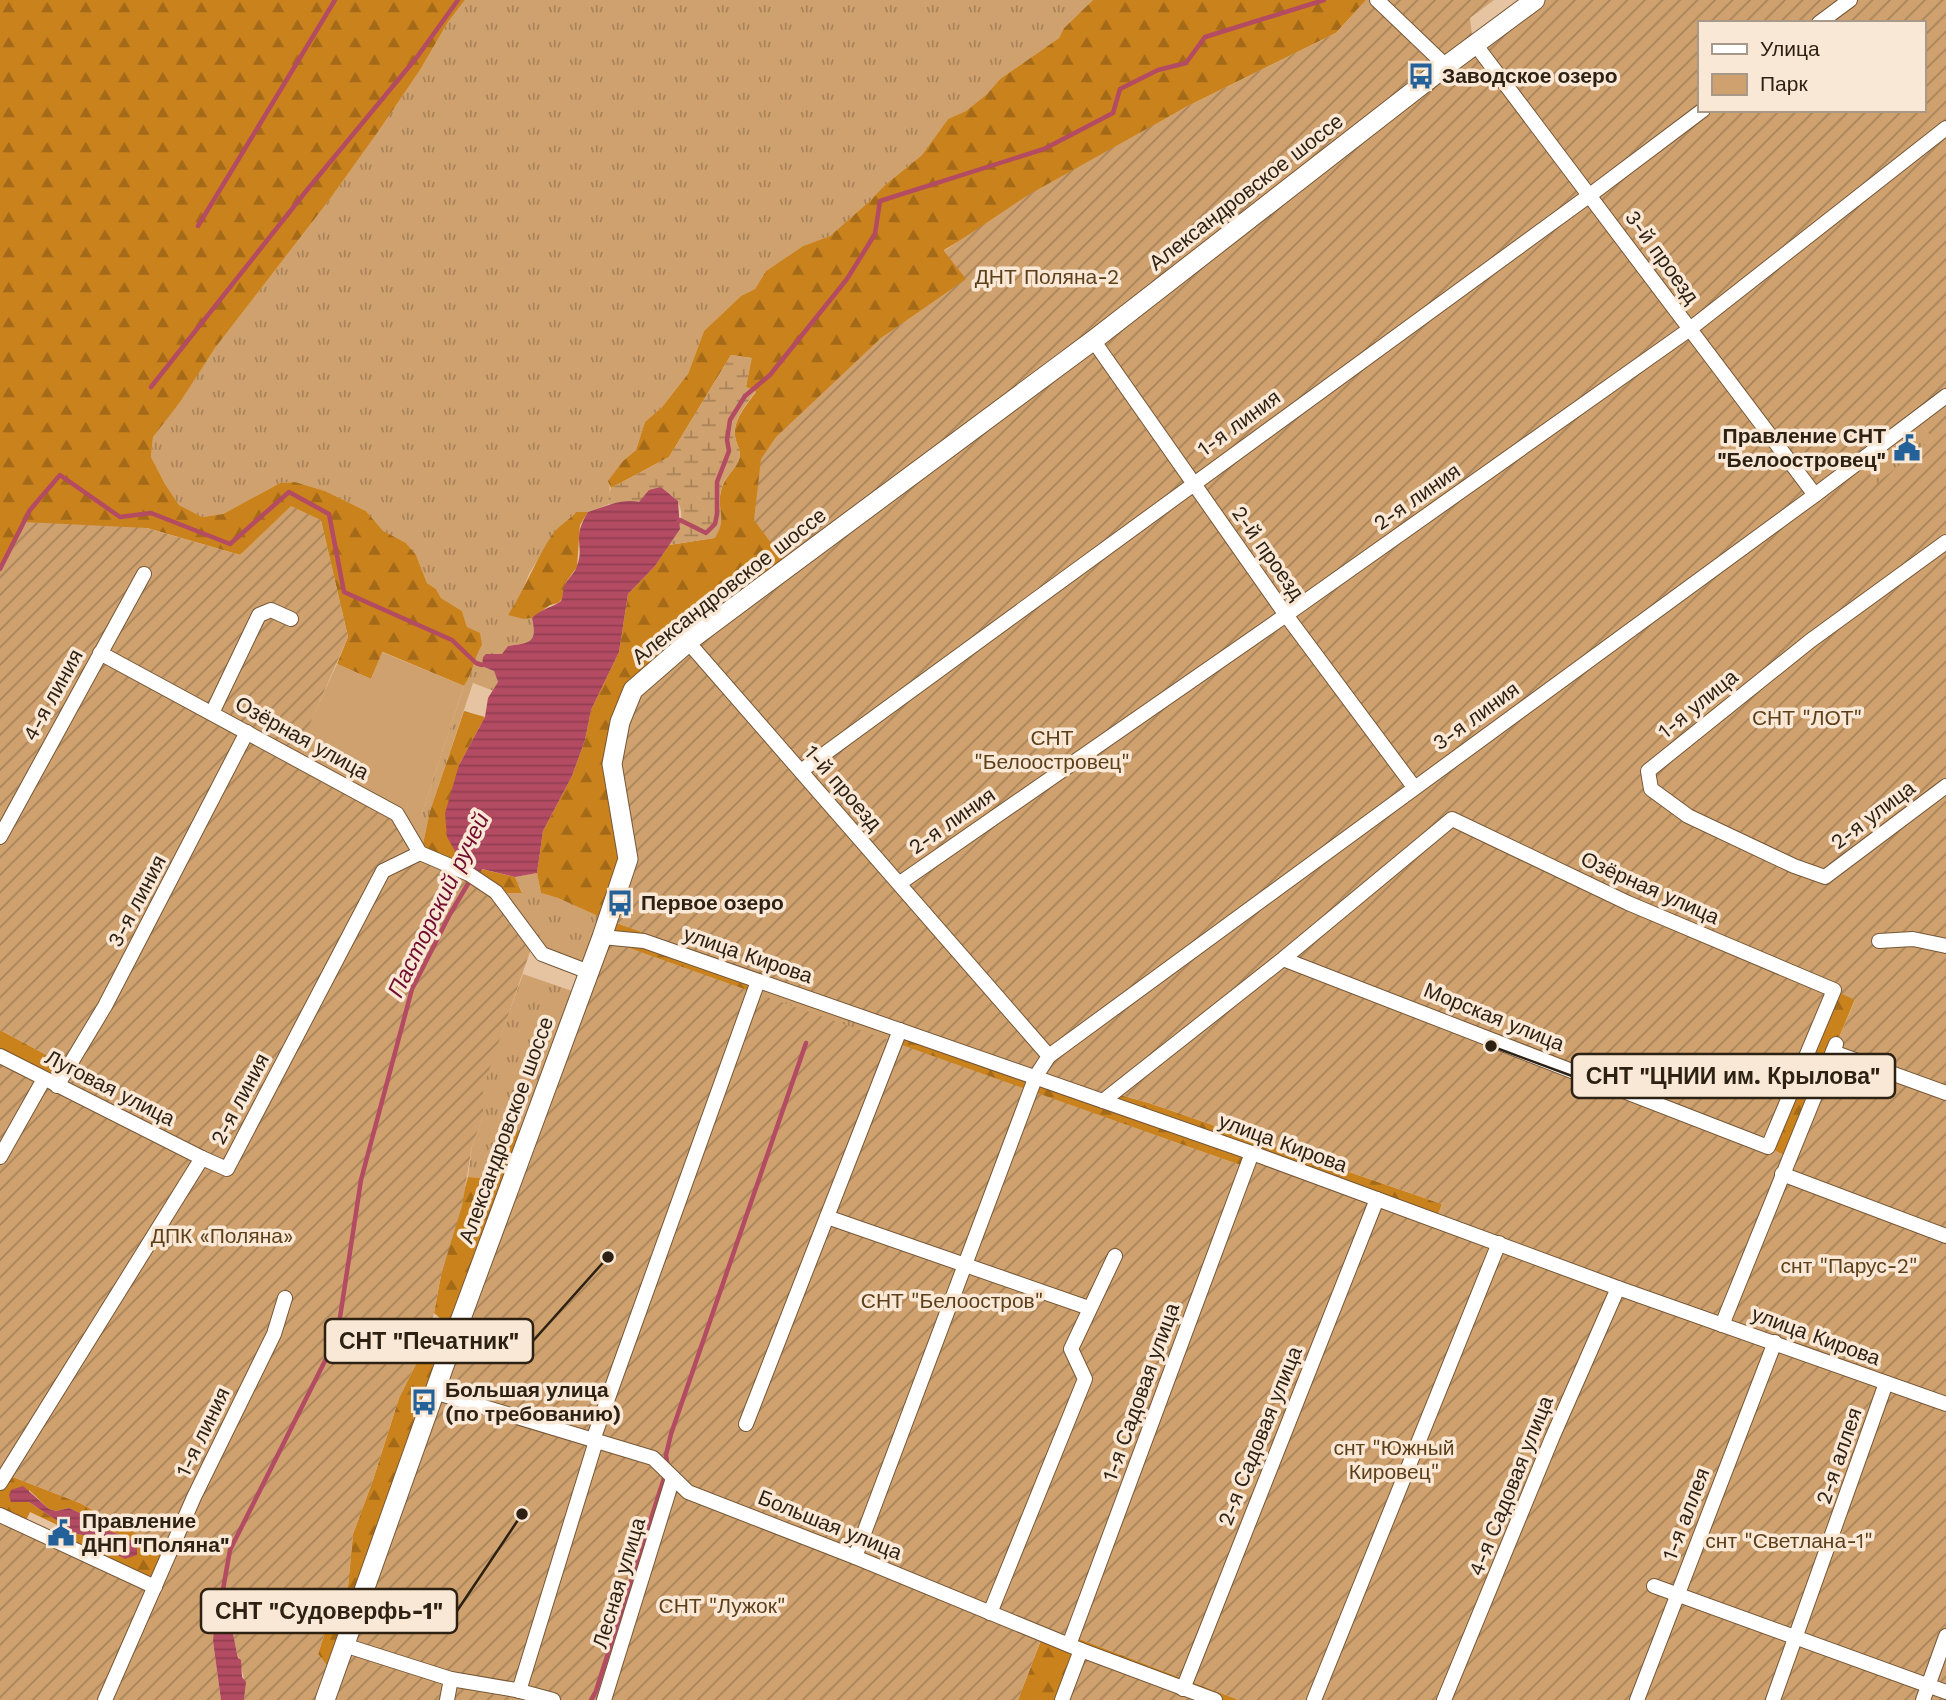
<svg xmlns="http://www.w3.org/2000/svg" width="1946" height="1700" viewBox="0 0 1946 1700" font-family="'Work Sans',sans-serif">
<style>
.grass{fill:url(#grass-tufts)}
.forest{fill:url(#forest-firs);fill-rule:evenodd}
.wetland{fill:url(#wetland-marsh)}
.park{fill:#cfa16e}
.garden{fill:url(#garden-furrows);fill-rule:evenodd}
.water{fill:url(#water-rules)}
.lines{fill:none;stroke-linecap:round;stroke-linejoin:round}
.stream{stroke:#b34b63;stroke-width:4.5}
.street-casing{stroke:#755737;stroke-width:16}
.secondary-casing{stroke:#755737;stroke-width:21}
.street{stroke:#fff;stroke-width:14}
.secondary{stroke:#fff;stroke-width:19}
.labels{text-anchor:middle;stroke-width:7;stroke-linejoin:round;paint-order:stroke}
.poi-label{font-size:21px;font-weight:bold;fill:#2d2113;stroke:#fae8d6;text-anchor:start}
.street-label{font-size:21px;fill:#2d2113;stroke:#fae8d6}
.park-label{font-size:21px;fill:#5c3e19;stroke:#fae8d6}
.water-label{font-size:23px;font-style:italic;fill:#710c2e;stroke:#fae8d6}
.leader{fill:none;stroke:#2d2113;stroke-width:2.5}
.callout-dot{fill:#2d2113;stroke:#fae8d6;stroke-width:2.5}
.callout{fill:#fae8d6;stroke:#2d2113;stroke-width:2.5}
.callout-label{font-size:23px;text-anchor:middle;font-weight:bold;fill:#2d2113}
</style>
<defs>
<pattern id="grass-tufts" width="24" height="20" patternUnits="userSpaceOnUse" patternTransform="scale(1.75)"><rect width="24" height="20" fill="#cfa16e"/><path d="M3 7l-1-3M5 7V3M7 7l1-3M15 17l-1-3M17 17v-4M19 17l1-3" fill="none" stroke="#a88359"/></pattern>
<pattern id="forest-firs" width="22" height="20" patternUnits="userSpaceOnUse" patternTransform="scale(1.75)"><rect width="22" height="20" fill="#ca821d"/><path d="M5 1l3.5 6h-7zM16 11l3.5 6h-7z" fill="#a46a18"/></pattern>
<pattern id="wetland-marsh" width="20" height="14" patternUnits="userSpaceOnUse" patternTransform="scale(1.75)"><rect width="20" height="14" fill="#cfa16e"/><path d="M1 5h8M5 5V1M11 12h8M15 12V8" fill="none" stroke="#a88359"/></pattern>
<pattern id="garden-furrows" width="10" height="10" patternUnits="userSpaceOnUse" patternTransform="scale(1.75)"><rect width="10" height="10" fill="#cfa16e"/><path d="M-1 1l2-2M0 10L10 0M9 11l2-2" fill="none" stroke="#a88359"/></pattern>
<pattern id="water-rules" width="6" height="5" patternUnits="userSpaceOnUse" patternTransform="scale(1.75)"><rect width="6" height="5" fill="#b34b63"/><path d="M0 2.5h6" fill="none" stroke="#923e50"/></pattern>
</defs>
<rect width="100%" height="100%" fill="#e6c4a1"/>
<g class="grass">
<path d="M465,0H1093L1064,28L1059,38L1000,79L987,94L966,111L948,119L922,155L884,186L871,200L830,236L803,246L766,271L755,289L741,296L704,331L688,374L662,407L645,422L636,450L623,461L609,481C611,489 608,496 609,504L588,512H576L554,533L529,574L521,594L524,619L532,618C537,642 532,643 508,646L503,654H486L490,668L494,671L498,682L494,691L473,683L430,811L421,853L397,814L421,816L464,686C474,671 474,658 482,645L467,627L462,611L441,598L436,589L427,583L416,555L406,543L383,532L366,511L325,491L295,482L280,483L223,514L202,517L179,505L165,484L151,457L153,437L215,348L330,199L380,129L420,70L448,22Z"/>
<path d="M1917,419L1933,439L1877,484L1860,462Z"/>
<path d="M537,873L541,893L558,898L608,920L589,971L542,954L497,893L522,892L515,877Z"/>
<path d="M523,974L581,994L530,1134L508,1127L499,1134L494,1151L487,1160L482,1178L468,1177L472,1146L483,1117L482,1088Z"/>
<path d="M758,980L901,1029L895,1044L753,993Z"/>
</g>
<g class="forest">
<path d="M0,0H465L448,22L420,70L380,129L330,199L215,348L180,402L153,437L151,457L165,484L179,505L202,517L223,514L280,483L295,482L325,491L366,511L383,531L406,543L416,555L427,583L436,589L441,598L462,611L467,627L480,633L482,645C474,658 474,671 464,686L383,652L371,679L337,664L348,637L321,521L292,507L240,555L147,528L0,569Z"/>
<path d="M1093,0H1366L1336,33L1186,107L944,250L967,279L880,339L779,553L788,567L628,859L608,920L1101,1093H1113L1149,1103L1442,1204L1436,1220L1072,1636L1239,1700H1018L1043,1635L1062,1642L1240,1165L895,1044L901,1030L759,980L753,993L601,938L607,920L558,898L541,893L537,873L543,831L572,776L585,740L591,710L619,652L628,594L655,566L669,545L714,538C728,517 716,511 721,491C724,478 732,473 738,462C743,452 736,445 735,436C733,420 747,404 756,392L746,387L751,358L731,355L669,457L611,488L608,481L623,461L636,450L645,422L662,407L688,374L704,331L741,296L755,289L766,271L803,246L830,236L871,200L884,186L922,155L948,119L966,111L987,94L1000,79L1059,38L1064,28Z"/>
<path d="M576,512H588L580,525L577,567L566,582L563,598L558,603L550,605L532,618L524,619L508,615C525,589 535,561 552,535C558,526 569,520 576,512Z"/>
<path d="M464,711L485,717L459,765L456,853L471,865L467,873L421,853L430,811Z"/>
<path d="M481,869L515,877L522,893H497L477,879Z"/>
<path d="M1834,990L1855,999L1789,1158L1768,1147Z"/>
<path d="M0,1030L69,1067L58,1084L0,1056Z"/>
<path d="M508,1127L530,1134L334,1675L318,1654L328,1623L348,1586L353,1534L373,1480L399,1398L420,1356L428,1332L434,1334L440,1332L444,1325L441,1319L434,1313L441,1275L468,1177L482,1178L487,1160L494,1151L499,1134Z"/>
<path d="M0,1472L80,1503L169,1551L155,1586L66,1544L70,1531L30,1512L24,1525L0,1515ZM29,1490L49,1509L56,1511L69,1508L89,1517L90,1525L124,1536L99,1546L95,1537L77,1534L29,1502Z"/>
</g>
<path class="wetland" d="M731,355L752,358L746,387L756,391C747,403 733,419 735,436C736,445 743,452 738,462C733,473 724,476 721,490C716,511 728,516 715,538L669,545C678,532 686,518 678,502C675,497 666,491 661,487L639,502L609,504L608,496L611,488L669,457Z"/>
<path class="park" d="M382,652L464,686L421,816L411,821L294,758L337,664L371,679Z"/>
<g class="garden">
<path d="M1366,0H1494L1470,18L1473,44L1535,0H1946V1700H1322L1315,1698L1314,1700H1239L1072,1636L1254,1154L1436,1219L1442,1204L1149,1103L1113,1093H1101L608,920L628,859L613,766L633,690L788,566L754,520L761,459L776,437L880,339L966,279L944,251L1028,195L1186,107L1336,33ZM1699,23H1923V110H1699ZM1917,419L1933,439L1877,483L1860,462ZM1834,990L1855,1000L1788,1158L1769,1147Z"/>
<path d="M291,506L321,520L348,637L295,758L397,814L421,853L477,879L533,943L483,1088V1117L472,1146L462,1206L441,1275L434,1313L420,1356L399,1398L373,1480L353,1534L348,1586L328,1623L318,1654L333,1674L601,938L1240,1165L1062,1642L1043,1635L1018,1700H244C248,1676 236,1656 233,1634L213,1641L221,1700H0V1515L155,1585L169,1551L80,1503L0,1472V1056L58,1084L69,1067L0,1030V569L24,522L147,528L240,555Z"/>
<path d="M1083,1651L1216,1700H1063Z"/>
</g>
<g class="water">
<path d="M661,487L678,501L680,529L655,566L628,594L619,652L591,710L585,740L572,776L543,831L537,873L515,877L482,869L477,879L467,873L471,865L456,853L447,837L445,813L459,765L485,717L488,698L498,682L494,671L482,666L483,657L486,654H502L508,646C532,643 537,642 532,618C540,609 556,606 561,601C564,596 562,590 565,585C568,578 575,573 577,566C585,545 571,539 588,512C603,507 623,498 639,502L649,490Z"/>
<path d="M23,1486L49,1509L56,1511L69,1508L89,1517L91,1525L124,1536L137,1544V1555L125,1559C111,1550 103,1555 95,1537L77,1534L29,1502H11L9,1495L11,1490Z"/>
<path d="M225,1623L233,1634L238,1658L241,1660L242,1677L246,1682L244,1700H221L213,1641L214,1631Z"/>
</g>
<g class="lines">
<g class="stream">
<path d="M198,226L335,0"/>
<path d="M151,387L307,190L417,57L458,0"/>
<path d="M676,524L680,520L706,533L715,524L717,514V482L729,451L727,440L730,420L745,396L770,375L847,279L875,234L880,201L1044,149L1113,113L1120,89L1158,70L1186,63L1205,37L1324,0"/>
<path d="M0,569L30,510L60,475L120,517L151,513L230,544L289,492L329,514L344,592L452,640L476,663L482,665"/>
<path d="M668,1467L666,1455L671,1434L806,1043"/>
<path d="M219,1633L217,1623L230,1550L337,1337L361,1180L412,989L450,914L472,877"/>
<path d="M591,1700L596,1691L665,1475"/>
</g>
<g class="street-casing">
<g id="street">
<path d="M1377,0L1446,66"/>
<path d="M1819,23L1850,0"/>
<path d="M1475,44L1815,495"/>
<path d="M1093,340L1286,615L1414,787"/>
<path d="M1946,542L1810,641L1648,771L1651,789L1688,816L1794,866L1825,877L1946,786"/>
<path d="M688,642L1049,1056"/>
<path d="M100,653L397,814L420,853L469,874L496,892L542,954L589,972"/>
<path d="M212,713L259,615L271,610L291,619"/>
<path d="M801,771L1590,195L1703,110"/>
<path d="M0,837L144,574"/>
<path d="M900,883L1286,615L1690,329L1946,128"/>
<path d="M602,937L644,941L1252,1153L1618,1288L1946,1404"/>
<path d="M1879,941L1913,939L1946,946"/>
<path d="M1833,1052L1946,1093"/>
<path d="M0,1056L202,1158"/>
<path d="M57,1086L105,1006L247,732"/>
<path d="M1103,1101L1283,959L1452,819L1628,903L1834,990L1768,1147L1283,959"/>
<path d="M0,1157L44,1079"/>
<path d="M1782,1174L1946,1236"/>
<path d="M827,1217L1089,1308"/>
<path d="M1722,1325L1836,1044"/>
<path d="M434,1392L653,1458L688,1492L855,1557L1081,1650L1215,1700"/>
<path d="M746,1424L900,1030"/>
<path d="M593,1440L758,981"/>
<path d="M0,1483L202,1158L227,1169L383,871L420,853"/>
<path d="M0,1515L155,1587"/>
<path d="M855,1557L1036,1076L1049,1056L1815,495L1946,396"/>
<path d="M1654,1586L1946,1692"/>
<path d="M990,1613L1085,1379L1071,1349L1115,1256"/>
<path d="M344,1645L451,1679L516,1690L553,1700"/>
<path d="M1069,1645L1252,1153"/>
<path d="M1183,1689L1377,1199"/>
<path d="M519,1691L596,1441"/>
<path d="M105,1700L194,1497L274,1334L285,1298"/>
<path d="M447,1700L451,1679"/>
<path d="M604,1700L673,1478"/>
<path d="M1062,1700L1081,1650"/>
<path d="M1314,1700L1499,1243"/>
<path d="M1444,1700L1552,1438L1618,1288"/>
<path d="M1637,1700L1775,1342"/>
<path d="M1773,1700L1886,1383"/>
<path d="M1923,1700L1946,1636"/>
</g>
</g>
<g class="secondary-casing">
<path id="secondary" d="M325,1700L456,1332L602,937L628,859L612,764L620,722L633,690L694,637L1095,339L1446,66L1535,0"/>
</g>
<use href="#street" class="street"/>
<use href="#secondary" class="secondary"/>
</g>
<defs>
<g id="bus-bare" transform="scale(2.1)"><path d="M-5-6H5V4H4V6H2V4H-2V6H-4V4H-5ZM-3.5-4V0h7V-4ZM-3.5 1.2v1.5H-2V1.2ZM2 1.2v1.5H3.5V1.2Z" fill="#236198" stroke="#fae8d6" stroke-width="2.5" paint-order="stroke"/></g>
<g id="civic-bare" transform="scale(2.1)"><path d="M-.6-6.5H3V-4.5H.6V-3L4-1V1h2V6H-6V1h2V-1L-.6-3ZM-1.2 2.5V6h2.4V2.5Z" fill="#236198" stroke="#fae8d6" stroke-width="2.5" paint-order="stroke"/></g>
</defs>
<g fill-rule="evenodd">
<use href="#bus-bare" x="1421" y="76"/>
<use href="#civic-bare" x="1907" y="448"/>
<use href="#bus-bare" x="620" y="903"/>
<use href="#bus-bare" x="424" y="1402"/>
<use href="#civic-bare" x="61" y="1533"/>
</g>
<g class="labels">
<g class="poi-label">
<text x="1442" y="83">Заводское озеро</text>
<text x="1886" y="443" text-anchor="end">Правление СНТ<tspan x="1886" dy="24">"Белоостровец"</tspan></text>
<text x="641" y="910">Первое озеро</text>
<text x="445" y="1397">Большая улица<tspan x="445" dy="24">(по требованию)</tspan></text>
<text x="82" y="1528">Правление<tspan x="82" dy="24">ДНП "Поляна"</tspan></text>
</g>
<g class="street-label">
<text transform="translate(1246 192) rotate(-38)" y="7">Александровское шоссе</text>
<text transform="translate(1662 257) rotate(54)" y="7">3-й проезд</text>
<text transform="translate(1239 423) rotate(-36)" y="7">1-я линия</text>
<text transform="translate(1417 497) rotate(-35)" y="7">2-я линия</text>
<text transform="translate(1268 553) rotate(55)" y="7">2-й проезд</text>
<text transform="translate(729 586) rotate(-38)" y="7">Александровское шоссе</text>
<text transform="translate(53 695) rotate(-61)" y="7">4-я линия</text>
<text transform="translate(1698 704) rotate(-39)" y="7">1-я улица</text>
<text transform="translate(1476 716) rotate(-36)" y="7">3-я линия</text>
<text transform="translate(302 738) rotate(29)" y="7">Озёрная улица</text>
<text transform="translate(843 788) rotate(49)" y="7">1-й проезд</text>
<text transform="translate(1873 815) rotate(-37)" y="7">2-я улица</text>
<text transform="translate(952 821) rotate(-35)" y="7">2-я линия</text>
<text transform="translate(1650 888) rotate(24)" y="7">Озёрная улица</text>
<text transform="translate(137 901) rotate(-62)" y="7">3-я линия</text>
<text transform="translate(748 955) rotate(19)" y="7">улица Кирова</text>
<text transform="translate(1494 1017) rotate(22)" y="7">Морская улица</text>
<text transform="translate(110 1088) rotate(27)" y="7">Луговая улица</text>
<text transform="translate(240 1099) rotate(-62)" y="7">2-я линия</text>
<text transform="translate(506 1130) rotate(-70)" y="7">Александровское шоссе</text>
<text transform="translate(1283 1143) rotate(20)" y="7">улица Кирова</text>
<text transform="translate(1816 1336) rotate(20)" y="7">улица Кирова</text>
<text transform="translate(1141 1392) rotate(-70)" y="7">1-я Садовая улица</text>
<text transform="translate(203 1432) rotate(-64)" y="7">1-я линия</text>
<text transform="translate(1260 1436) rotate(-68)" y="7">2-я Садовая улица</text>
<text transform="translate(1839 1456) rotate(-71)" y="7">2-я аллея</text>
<text transform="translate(1511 1486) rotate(-68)" y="7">4-я Садовая улица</text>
<text transform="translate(1686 1514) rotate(-69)" y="7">1-я аллея</text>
<text transform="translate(830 1525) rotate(22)" y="7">Большая улица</text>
<text transform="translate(619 1583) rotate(-73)" y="7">Лесная улица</text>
</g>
<g class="park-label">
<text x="1047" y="284">ДНТ Поляна-2</text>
<text x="1807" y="725">СНТ "ЛОТ"</text>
<text x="1052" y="745">СНТ<tspan x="1052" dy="24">"Белоостровец"</tspan></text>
<text x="222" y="1243">ДПК «Поляна»</text>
<text x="1849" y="1273">снт "Парус-2"</text>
<text x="952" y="1308">СНТ "Белоостров"</text>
<text x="1394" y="1455">снт "Южный<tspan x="1394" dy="24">Кировец"</tspan></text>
<text x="1789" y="1548">снт "Светлана-1"</text>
<text x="722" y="1613">СНТ "Лужок"</text>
</g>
<g class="water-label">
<text transform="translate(438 905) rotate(-64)" y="8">Пасторский ручей</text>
</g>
</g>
<path class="leader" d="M1491 1046L1572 1076M608 1257L533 1341M522 1514L457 1611"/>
<g class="callout-dot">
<circle cx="1491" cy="1046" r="7"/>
<circle cx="608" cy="1257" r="7"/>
<circle cx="522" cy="1514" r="7"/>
</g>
<g class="callout">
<rect x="1572" y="1054" width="323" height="44" rx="7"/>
<rect x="325" y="1319" width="208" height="44" rx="7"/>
<rect x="201" y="1589" width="256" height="44" rx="7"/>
</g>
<g class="callout-label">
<text x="1733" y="1084">СНТ "ЦНИИ им. Крылова"</text>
<text x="429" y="1349">СНТ "Печатник"</text>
<text x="329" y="1619">СНТ "Судоверфь-1"</text>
</g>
<rect x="1698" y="21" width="228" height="91" fill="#fae8d6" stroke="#a89888" stroke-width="2"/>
<rect x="1712" y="44" width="35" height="10" fill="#ffffff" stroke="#a89888" stroke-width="2"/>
<text x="1760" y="56" font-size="21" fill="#2d2113">Улица</text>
<rect x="1712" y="74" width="35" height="21" fill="#cfa16e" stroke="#a89888" stroke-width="2"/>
<text x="1760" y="91" font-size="21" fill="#2d2113">Парк</text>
</svg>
